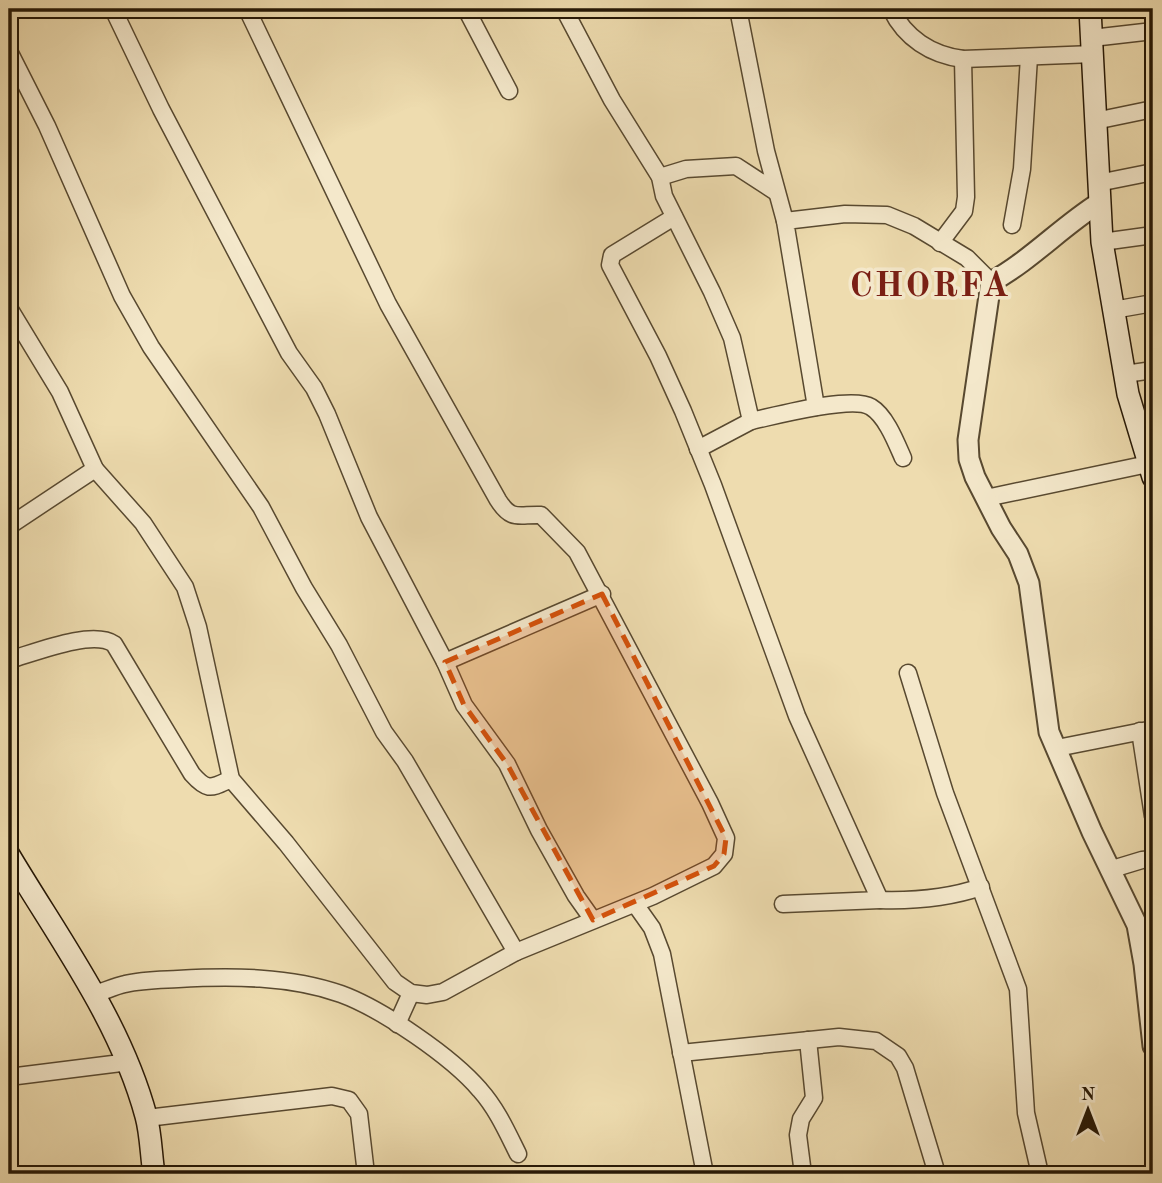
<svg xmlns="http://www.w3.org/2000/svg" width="1162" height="1183" viewBox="0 0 1162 1183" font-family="'Old Standard TT',serif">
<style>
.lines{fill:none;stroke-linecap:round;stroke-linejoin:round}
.minor-casing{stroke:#584930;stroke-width:19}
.tertiary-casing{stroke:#584930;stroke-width:23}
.secondary-casing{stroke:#261806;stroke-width:24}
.minor{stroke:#f4e8cb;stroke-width:16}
.tertiary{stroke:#f4e8cb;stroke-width:19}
.secondary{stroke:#f4e8cb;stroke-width:21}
.marked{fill:#d5520b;fill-opacity:0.2;stroke:#d5520b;stroke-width:5;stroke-dasharray:14 9;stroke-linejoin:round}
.labels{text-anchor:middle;stroke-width:7;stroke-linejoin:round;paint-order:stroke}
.district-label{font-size:35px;font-weight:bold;letter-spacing:2px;fill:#7a1f14;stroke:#f4e8cb}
</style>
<rect width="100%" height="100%" fill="#eedcaf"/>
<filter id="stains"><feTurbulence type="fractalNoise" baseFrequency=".00286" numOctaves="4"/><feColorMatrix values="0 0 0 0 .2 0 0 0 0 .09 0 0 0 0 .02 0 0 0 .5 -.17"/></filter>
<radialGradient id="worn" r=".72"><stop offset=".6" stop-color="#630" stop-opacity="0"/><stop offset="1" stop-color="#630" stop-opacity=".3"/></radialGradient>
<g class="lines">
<g class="minor-casing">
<g id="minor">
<path d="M113,9L161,109L289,353L314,388L327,414L369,517L445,662L464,705L507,764L539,830L576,896L593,920"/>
<path d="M466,9L509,91"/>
<path d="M564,9L612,100L660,177L664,196L712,292L732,338L751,421L698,449"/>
<path d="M738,9L766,151L785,221"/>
<path d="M891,9C905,38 931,55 963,59L1094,54"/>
<path d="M1092,38L1153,31"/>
<path d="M9,51L47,126L122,296L151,347L261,507L304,588L339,645L384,732L405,761L516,952"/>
<path d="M1095,121L1153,109"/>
<path d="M660,177L686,169L736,166L776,192"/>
<path d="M1098,183L1153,172"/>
<path d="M674,217L612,255L610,265L658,356L683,411L713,485L797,716L880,900L783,904"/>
<path d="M1012,225L1022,169L1029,57"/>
<path d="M1102,242L1153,235"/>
<path d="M940,243L964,211L966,197L963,59"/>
<path d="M9,308L60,392L95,469L143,523L185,587L198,627L231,779L286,843L395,982L411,993L427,995L443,992L516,952L653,896L714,866L724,854L726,838L710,803L577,552L541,515C519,514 512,522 498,500L388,304L247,9"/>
<path d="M1113,310L1153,303"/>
<path d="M1125,374L1153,370"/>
<path d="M816,407L785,221L845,214L887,215L914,226L967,258L991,282"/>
<path d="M751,421C775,416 852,395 871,407C886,416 896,442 903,458"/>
<path d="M986,498L1148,464"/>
<path d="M9,526L95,469"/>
<path d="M9,660C34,653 92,629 114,644L192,774C208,792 211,788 231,779"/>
<path d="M445,662L602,594"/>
<path d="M908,673L945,793L1018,989L1026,1113L1040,1174"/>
<path d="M1140,731L1153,816"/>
<path d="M1057,748L1153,729"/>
<path d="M1109,870L1142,860L1153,859"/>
<path d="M880,900C915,901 949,898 981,887"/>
<path d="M635,904L652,928L662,954L705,1174"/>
<path d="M95,994C105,991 115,986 125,984C142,980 160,980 178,979C231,976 290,976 341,994C382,1009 452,1057 480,1090C497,1109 507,1132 518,1154"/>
<path d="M397,1024L411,993"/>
<path d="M681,1053L839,1037L876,1041L898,1056L905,1068L937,1174"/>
<path d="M9,1077L129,1062"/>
<path d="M147,1118L332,1096L349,1100L359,1114L366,1174"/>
<path d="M803,1174L798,1135L801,1119L814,1098L808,1040"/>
</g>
</g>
<g class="tertiary-casing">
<path id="tertiary" d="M1099,203C1061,227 1030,261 991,282L968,440L969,459L975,477L1001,528L1018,554L1029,583L1049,732L1092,832L1137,925L1144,964L1153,1046"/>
</g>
<g class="secondary-casing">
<g id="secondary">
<path d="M1090,9L1102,242L1128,394L1153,477"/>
<path d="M9,855C59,939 120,1020 146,1116C151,1134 151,1155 154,1174"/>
</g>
</g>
<use href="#minor" class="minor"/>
<use href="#tertiary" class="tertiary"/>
<use href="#secondary" class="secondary"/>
</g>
<path class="marked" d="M602,594L726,838L724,854L714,866L593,920L507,764L464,705L445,662Z"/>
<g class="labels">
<g class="district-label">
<text x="930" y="296">CHORFA</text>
</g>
</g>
<rect width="1162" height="1183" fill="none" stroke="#eedcaf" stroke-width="35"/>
<rect x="10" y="10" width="1141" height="1162" fill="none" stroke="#261806" stroke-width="3.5"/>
<rect x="18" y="18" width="1127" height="1148" fill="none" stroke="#261806" stroke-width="2"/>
<g transform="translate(1088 1110)" stroke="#f4e8cb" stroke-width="5" paint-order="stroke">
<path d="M0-5L12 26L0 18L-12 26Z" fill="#261806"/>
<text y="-10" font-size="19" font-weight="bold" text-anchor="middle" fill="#261806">N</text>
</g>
<rect width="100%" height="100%" filter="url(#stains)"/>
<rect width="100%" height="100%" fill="url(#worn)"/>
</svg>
